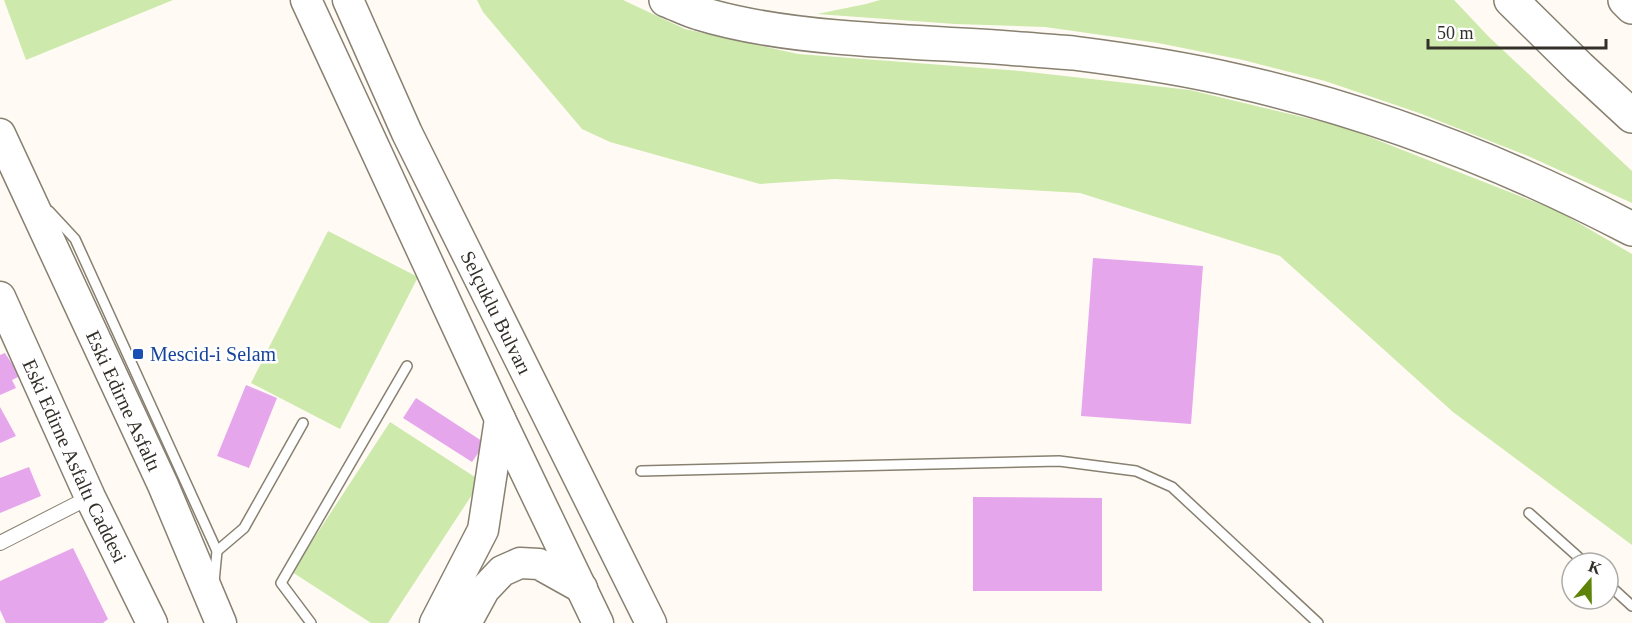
<svg xmlns="http://www.w3.org/2000/svg" width="1632" height="623" viewBox="0 0 1632 623" font-family="'Times New Roman',serif">
<style>
.green{fill:#cde9ab}
.building{fill:#e6a6ec}
.lines{fill:none;stroke-linecap:round;stroke-linejoin:round}
.service-casing{stroke:#888070;stroke-width:12}
.pedestrian-casing{stroke:#888070;stroke-width:16}
.primary-casing{stroke:#888070;stroke-width:33}
.motorway-casing{stroke:#888070;stroke-width:36}
.service{stroke:#fff;stroke-width:9}
.pedestrian{stroke:#fff;stroke-width:14}
.primary{stroke:#fff;stroke-width:30}
.motorway{stroke:#fff;stroke-width:33}
.transit-dot{fill:#1a4fb4;stroke:#fff;stroke-width:2}
.labels{text-anchor:middle;stroke-width:5;stroke-linejoin:round;paint-order:stroke}
.street-label{font-size:20px;fill:#332f29;stroke:#fff}
.transit-label{font-size:20px;fill:#164399;stroke:#fff;text-anchor:start}
</style>
<rect width="100%" height="100%" fill="#fffbf4"/>
<g class="green">
<path d="M4,0H173L26,60Z"/>
<path d="M477,0H623L685,29L798,54L1020,71L1190,90L1344,127L1558,211L1632,254V545L1453,412L1280,256L1080,193L835,179L760,184L610,142L582,129L483,12Z"/>
<path d="M880,0H1454L1489,37L1632,171V203L1528,156L1419,113L1325,81L1243,60L1158,43L1045,27L955,24L817,14L866,4Z"/>
<path d="M328,231L418,277L340,429L251,383Z"/>
<path d="M390,422L481,481L388,623H371L292,572Z"/>
</g>
<g class="building">
<path d="M1093,258L1203,266L1191,424L1081,416Z"/>
<path d="M5,353L20,376L12,380L16,388L0,395V355Z"/>
<path d="M246,385L277,398L249,468L217,456Z"/>
<path d="M416,398L485,443L472,462L403,418Z"/>
<path d="M0,407L16,436L0,443Z"/>
<path d="M29,467L41,496L0,513V478Z"/>
<path d="M973,497L1102,498V591H973Z"/>
<path d="M73,548L108,619L103,623H6L0,610V581Z"/>
</g>
<g class="lines">
<g class="service-casing">
<g id="service">
<path d="M49,211L75,239L217,551L214,582"/>
<path d="M641,471L1059,461L1136,471L1172,487L1318,623"/>
<path d="M1529,513L1585,563"/>
<path d="M217,551L244,528L303,423"/>
<path d="M1608,584L1632,606"/>
<path d="M311,623L281,583L407,366"/>
</g>
</g>
<g class="pedestrian-casing">
<path id="pedestrian" d="M0,543L90,497"/>
</g>
<g class="primary-casing">
<g id="primary">
<path d="M306,0L500,419L598,623"/>
<path id="s1" d="M348,0L407,133L651,623"/>
<path id="s2" d="M0,134L163,485L221,623"/>
<path id="s3" d="M0,297L90,497L152,623"/>
<path d="M435,623L483,530L500,419"/>
<path d="M466,623L484,590L502,571L520,563L539,564L582,588"/>
</g>
</g>
<g class="motorway-casing">
<g id="motorway">
<path d="M666,0C677,4 688,10 699,13C744,27 791,33 837,37C894,42 951,44 1008,48C1030,50 1052,51 1073,53C1128,60 1183,68 1237,81C1374,112 1508,164 1632,229"/>
<path d="M1511,0L1579,67L1632,116"/>
<path d="M1625,0L1632,7"/>
</g>
</g>
<use href="#service" class="service"/>
<use href="#pedestrian" class="pedestrian"/>
<use href="#primary" class="primary"/>
<use href="#motorway" class="motorway"/>
</g>
<rect class="transit-dot" x="132" y="348" width="12" height="12" rx="3"/>
<g class="labels">
<g class="street-label">
<text dy="7" stroke="none"><textPath href="#s1" startOffset="346">Selçuklu Bulvarı</textPath></text>
<text dy="7" stroke="none"><textPath href="#s2" startOffset="294">Eski Edirne Asfaltı</textPath></text>
<text dy="7" stroke="none"><textPath href="#s3" startOffset="180">Eski Edirne Asfaltı Caddesi</textPath></text>
</g>
<g class="transit-label">
<text x="150" y="361">Mescid-i Selam</text>
</g>
</g>
<g transform="translate(1590 581) rotate(20)"><circle r="28" fill="#ffffff" stroke="#adaca9" stroke-width="1.5"/>
<path d="M0-4.5L10 22L0 15L-10 22Z" fill="#5d8408"/>
<text y="-9" font-size="16" font-weight="bold" text-anchor="middle" fill="#332f29">K</text>
</g>
<path d="M1428 39v9h178v-9" fill="none" stroke="#332f29" stroke-width="3"/>
<text x="1437" y="39" font-size="18" fill="#332f29" stroke="#ffffff" stroke-width="4.5" paint-order="stroke">50 m</text>
</svg>
